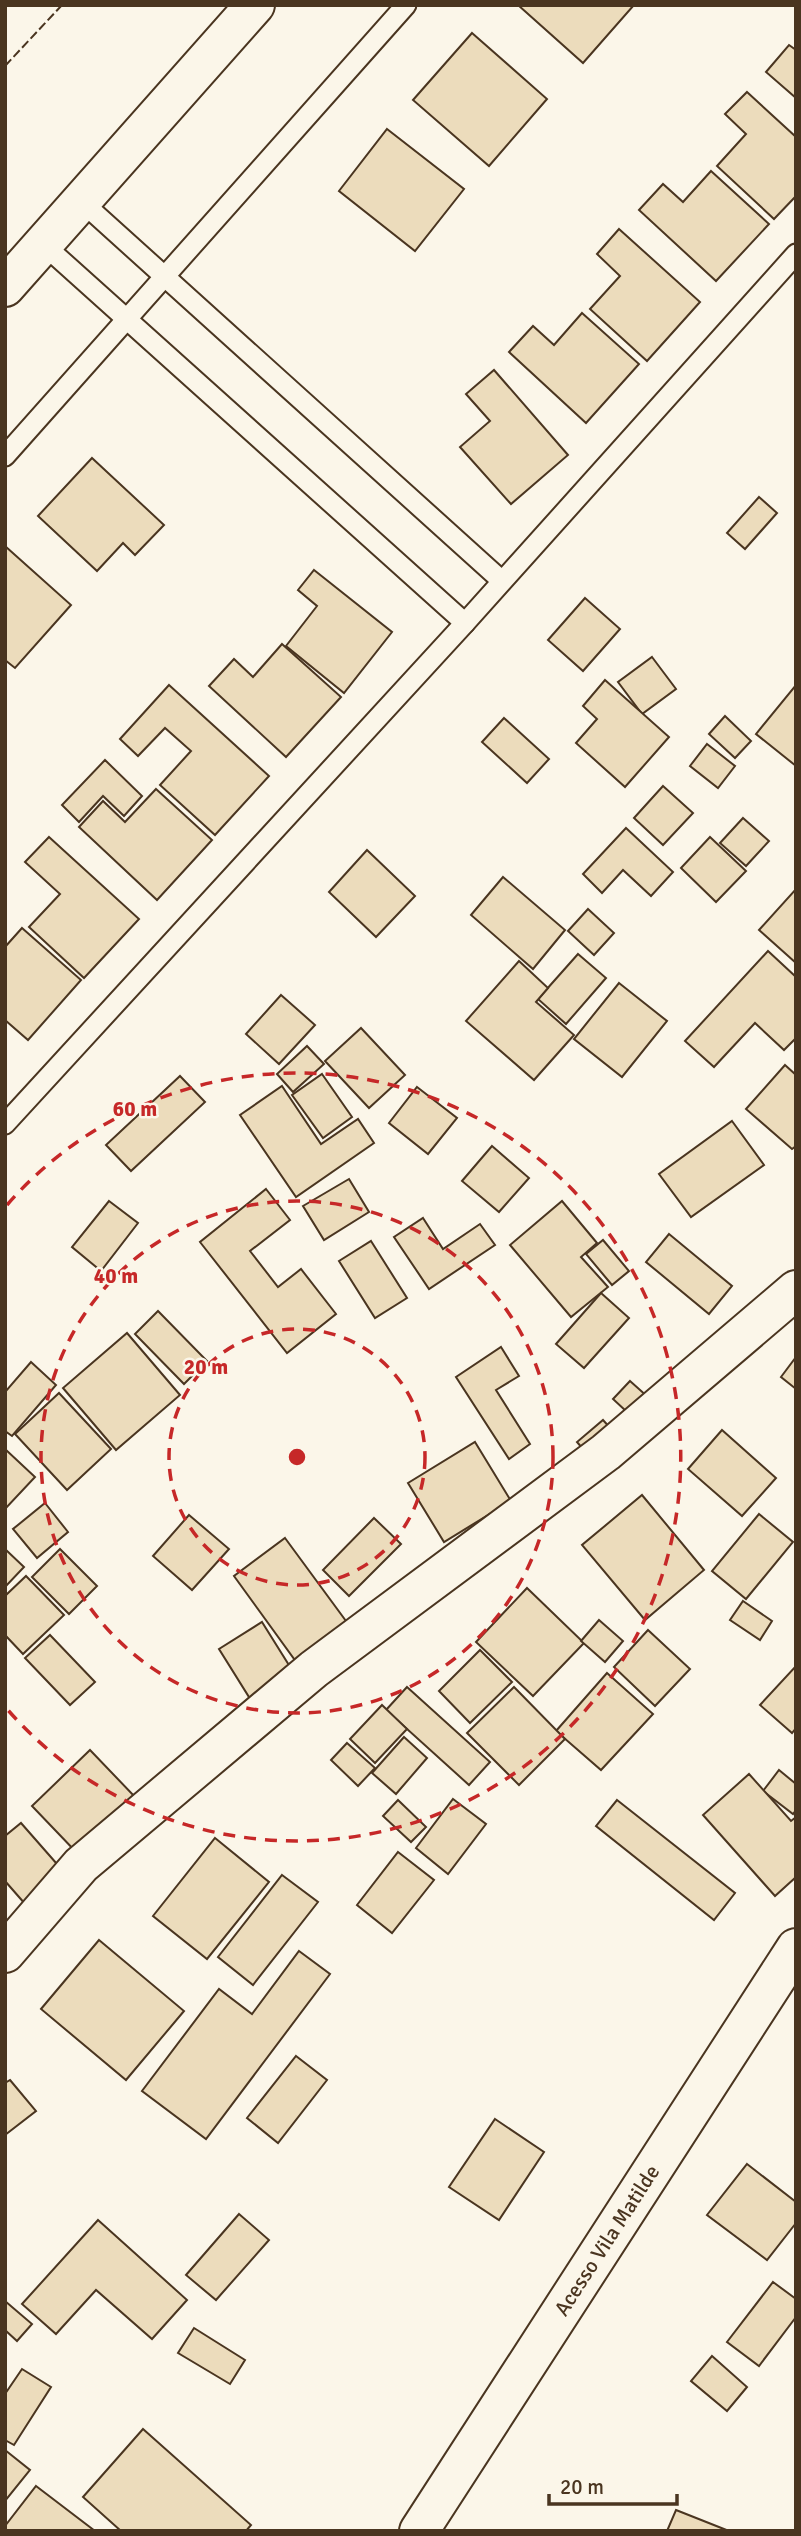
<svg xmlns="http://www.w3.org/2000/svg" width="801" height="2536" viewBox="0 0 801 2536" font-family="Signika,sans-serif">
<style>
.building{fill:#ecdcbc;stroke:#4a3520;stroke-width:2}
.lines{fill:none;stroke-linecap:round;stroke-linejoin:round}
.lane-casing{stroke:#4a3520;stroke-width:23}
.street-casing{stroke:#4a3520;stroke-width:42}
.primary-casing{stroke:#4a3520;stroke-width:42}
.lane{stroke:#fbf6e9;stroke-width:19}
.street{stroke:#fbf6e9;stroke-width:38}
.primary{stroke:#fbf6e9;stroke-width:38}
.fence{stroke:#4a3520;stroke-width:2;stroke-dasharray:9 3.5;stroke-linecap:butt}
.ring{fill:none;stroke:#c62828;stroke-width:3.5;stroke-dasharray:12 9}
.labels{text-anchor:middle;stroke-width:5;stroke-linejoin:round;paint-order:stroke}
.street-label{font-size:21px;fill:#4a3520;stroke:#fbf6e9}
.centre{fill:#c62828;stroke:#fbf6e9;stroke-width:3.5}
.ring-label{font-size:21px;text-anchor:middle;font-weight:bold;fill:#c62828;stroke:#fbf6e9;stroke-width:5;stroke-linejoin:round;paint-order:stroke}
</style>
<rect width="100%" height="100%" fill="#fbf6e9"/>
<g class="building">
<path d="M518,5H634L583,63Z"/>
<path d="M472,33L547,99L489,166L413,100Z"/>
<path d="M789,45L796,50V98L766,72Z"/>
<path d="M747,92L796,137V196L774,219L717,166L746,134L725,114Z"/>
<path d="M387,129L464,189L415,251L339,191Z"/>
<path d="M711,171L769,224L716,281L639,210L663,184L683,202Z"/>
<path d="M619,229L700,302L647,361L590,309L620,276L597,254Z"/>
<path d="M582,313L639,364L586,423L509,352L533,326L554,345Z"/>
<path d="M494,370L568,455L511,504L460,447L490,421L466,394Z"/>
<path d="M92,458L164,525L135,555L123,543L97,571L38,516Z"/>
<path d="M759,497L777,513L745,549L727,533Z"/>
<path d="M5,546L71,605L15,668L5,660Z"/>
<path d="M314,570L392,632L344,693L286,646L317,606L298,590Z"/>
<path d="M585,598L620,629L583,671L548,640Z"/>
<path d="M282,644L341,697L286,757L209,686L234,659L253,677Z"/>
<path d="M652,657L676,689L642,714L618,682Z"/>
<path d="M605,680L669,737L625,787L576,743L597,719L583,706Z"/>
<path d="M169,685L269,776L215,835L160,785L191,751L165,728L138,756L120,739Z"/>
<path d="M796,685V766L756,734Z"/>
<path d="M725,716L751,741L735,758L709,734Z"/>
<path d="M504,718L549,759L527,783L482,742Z"/>
<path d="M707,744L735,766L718,788L690,766Z"/>
<path d="M105,760L142,796L124,816L103,796L79,822L62,805Z"/>
<path d="M663,786L693,813L663,845L634,818Z"/>
<path d="M156,789L212,840L157,900L79,827L103,801L125,822Z"/>
<path d="M743,818L769,841L746,866L720,843Z"/>
<path d="M626,828L673,872L651,896L623,870L602,893L583,874Z"/>
<path d="M49,837L139,919L84,978L29,927L60,894L25,862Z"/>
<path d="M710,837L746,871L716,902L681,868Z"/>
<path d="M367,850L415,896L376,937L329,892Z"/>
<path d="M503,877L565,930L533,969L471,915Z"/>
<path d="M796,889V963L759,930Z"/>
<path d="M588,909L614,933L594,955L568,931Z"/>
<path d="M22,928L81,980L28,1040L5,1020V947Z"/>
<path d="M768,951L796,977V1038L784,1050L755,1023L714,1067L685,1041Z"/>
<path d="M578,954L606,978L566,1024L538,999Z"/>
<path d="M519,961L548,988L536,1002L574,1035L534,1080L466,1021Z"/>
<path d="M619,983L667,1021L622,1077L574,1039Z"/>
<path d="M281,995L315,1025L279,1064L246,1034Z"/>
<path d="M361,1028L405,1075L369,1108L325,1061Z"/>
<path d="M307,1046L324,1064L293,1092L277,1074Z"/>
<path d="M785,1065L796,1075V1146L792,1149L746,1109Z"/>
<path d="M322,1074L352,1117L323,1138L292,1095Z"/>
<path d="M180,1076L205,1102L131,1171L106,1145Z"/>
<path d="M282,1086L321,1144L358,1119L374,1143L296,1197L240,1115Z"/>
<path d="M417,1087L457,1118L428,1154L389,1123Z"/>
<path d="M732,1121L764,1165L691,1217L659,1174Z"/>
<path d="M492,1146L529,1178L499,1212L462,1181Z"/>
<path d="M349,1179L369,1212L324,1240L303,1206Z"/>
<path d="M266,1189L290,1220L250,1251L278,1287L301,1269L336,1314L287,1353L200,1242Z"/>
<path d="M109,1201L138,1223L101,1271L72,1247Z"/>
<path d="M562,1201L597,1243L581,1257L608,1287L571,1317L510,1245Z"/>
<path d="M423,1218L443,1249L480,1224L495,1245L429,1289L394,1237Z"/>
<path d="M669,1234L732,1286L709,1314L646,1262Z"/>
<path d="M603,1240L629,1271L612,1285L586,1254Z"/>
<path d="M371,1241L407,1298L375,1318L339,1261Z"/>
<path d="M601,1293L629,1318L584,1368L556,1344Z"/>
<path d="M158,1311L207,1361L184,1384L135,1334Z"/>
<path d="M127,1333L180,1395L116,1450L63,1388Z"/>
<path d="M501,1347L519,1376L496,1390L530,1444L509,1459L456,1377Z"/>
<path d="M796,1357V1389L781,1377Z"/>
<path d="M31,1362L56,1385L12,1436L5,1431V1392Z"/>
<path d="M630,1381L658,1406L641,1425L613,1399Z"/>
<path d="M59,1393L111,1449L67,1490L15,1434Z"/>
<path d="M603,1420L621,1440L595,1463L577,1442Z"/>
<path d="M722,1430L776,1478L742,1516L688,1469Z"/>
<path d="M475,1442L511,1501L444,1542L408,1483Z"/>
<path d="M5,1449L35,1477L5,1509Z"/>
<path d="M642,1495L704,1570L645,1620L582,1545Z"/>
<path d="M45,1503L68,1532L37,1558L13,1529Z"/>
<path d="M759,1514L793,1542L746,1599L712,1571Z"/>
<path d="M189,1515L229,1549L192,1590L153,1556Z"/>
<path d="M374,1518L401,1544L349,1596L323,1570Z"/>
<path d="M285,1538L357,1636L305,1674L234,1576Z"/>
<path d="M5,1549L24,1567L5,1587Z"/>
<path d="M60,1549L97,1586L69,1614L32,1577Z"/>
<path d="M26,1576L64,1615L23,1654L5,1635V1596Z"/>
<path d="M527,1588L584,1643L533,1696L476,1642Z"/>
<path d="M743,1601L772,1621L760,1640L730,1620Z"/>
<path d="M599,1620L623,1641L605,1662L581,1641Z"/>
<path d="M262,1622L297,1678L254,1705L219,1649Z"/>
<path d="M648,1630L690,1669L655,1706L614,1667Z"/>
<path d="M50,1635L95,1682L70,1705L25,1658Z"/>
<path d="M480,1650L512,1682L470,1723L439,1691Z"/>
<path d="M796,1666V1728L792,1733L760,1705Z"/>
<path d="M607,1673L653,1714L601,1770L556,1731Z"/>
<path d="M407,1687L490,1762L469,1785L386,1710Z"/>
<path d="M514,1687L565,1739L519,1785L467,1733Z"/>
<path d="M382,1705L407,1729L375,1763L350,1739Z"/>
<path d="M404,1737L427,1758L396,1794L372,1773Z"/>
<path d="M347,1743L375,1768L358,1786L331,1760Z"/>
<path d="M90,1750L136,1798L78,1854L32,1806Z"/>
<path d="M779,1770L796,1784V1810L793,1814L763,1791Z"/>
<path d="M749,1774L791,1821L796,1817V1877L775,1896L703,1815Z"/>
<path d="M453,1799L486,1824L448,1874L416,1848Z"/>
<path d="M398,1800L426,1827L411,1842L383,1816Z"/>
<path d="M617,1800L735,1893L714,1920L596,1826Z"/>
<path d="M21,1823L71,1880L33,1913L5,1881V1836Z"/>
<path d="M215,1838L269,1882L207,1959L153,1916Z"/>
<path d="M398,1852L434,1880L392,1933L357,1905Z"/>
<path d="M282,1875L318,1902L253,1985L218,1957Z"/>
<path d="M99,1940L184,2011L126,2080L41,2009Z"/>
<path d="M299,1951L330,1974L206,2139L142,2091L219,1989L252,2014Z"/>
<path d="M296,2056L327,2080L278,2143L247,2118Z"/>
<path d="M10,2080L36,2111L5,2135V2083Z"/>
<path d="M495,2119L544,2152L499,2220L449,2187Z"/>
<path d="M747,2164L796,2202V2223L767,2260L707,2215Z"/>
<path d="M239,2214L269,2240L216,2300L186,2275Z"/>
<path d="M98,2220L187,2300L152,2339L96,2290L56,2334L22,2304Z"/>
<path d="M773,2282L796,2299V2317L759,2366L727,2342Z"/>
<path d="M5,2301L32,2324L17,2341L5,2330Z"/>
<path d="M194,2328L245,2360L230,2384L178,2353Z"/>
<path d="M712,2356L747,2387L727,2411L691,2381Z"/>
<path d="M22,2369L51,2387L14,2445L5,2440V2394Z"/>
<path d="M143,2429L251,2525L246,2531H121L83,2497Z"/>
<path d="M5,2450L30,2470L5,2501Z"/>
<path d="M36,2486L95,2531H5V2526Z"/>
<path d="M676,2510L729,2531H667Z"/>
</g>
<g class="lines">
<g class="lane-casing">
<g id="lane">
<path d="M81,201L502,581"/>
<path d="M43,244L465,623"/>
<path d="M5,456L406,5"/>
<path d="M5,1124L465,623L796,254"/>
</g>
</g>
<g class="street-casing">
<g id="street">
<path d="M5,1953L81,1865L314,1669L606,1452L796,1290"/>
<path id="s1" d="M419,2531L796,1948"/>
</g>
</g>
<g class="primary-casing">
<path id="primary" d="M5,287L255,5"/>
</g>
<use href="#lane" class="lane"/>
<use href="#street" class="street"/>
<use href="#primary" class="primary"/>
<path class="fence" d="M5,66L62,5"/>
</g>
<g class="ring">
<circle cx="297" cy="1457" r="128"/>
<circle cx="297" cy="1457" r="256"/>
<path d="M7 1205A384 384 0 1 1 7 1709"/>
</g>
<g class="labels">
<g class="street-label">
<text dy="7" stroke="none"><textPath href="#s1" startOffset="346">Acesso Vila Matilde</textPath></text>
</g>
</g>
<circle cx="297" cy="1457" r="10" class="centre"/>
<g class="ring-label">
<text x="135" y="1116">60 m</text>
<text x="116" y="1283">40 m</text>
<text x="206" y="1374">20 m</text>
</g>
<rect width="801" height="2536" fill="none" stroke="#4a3520" stroke-width="14"/>
<path d="M549 2494v10h128v-10" fill="none" stroke="#4a3520" stroke-width="3.5"/>
<text x="560" y="2494" font-size="21" fill="#4a3520" stroke="#fbf6e9" stroke-width="5" paint-order="stroke">20 m</text>
</svg>
